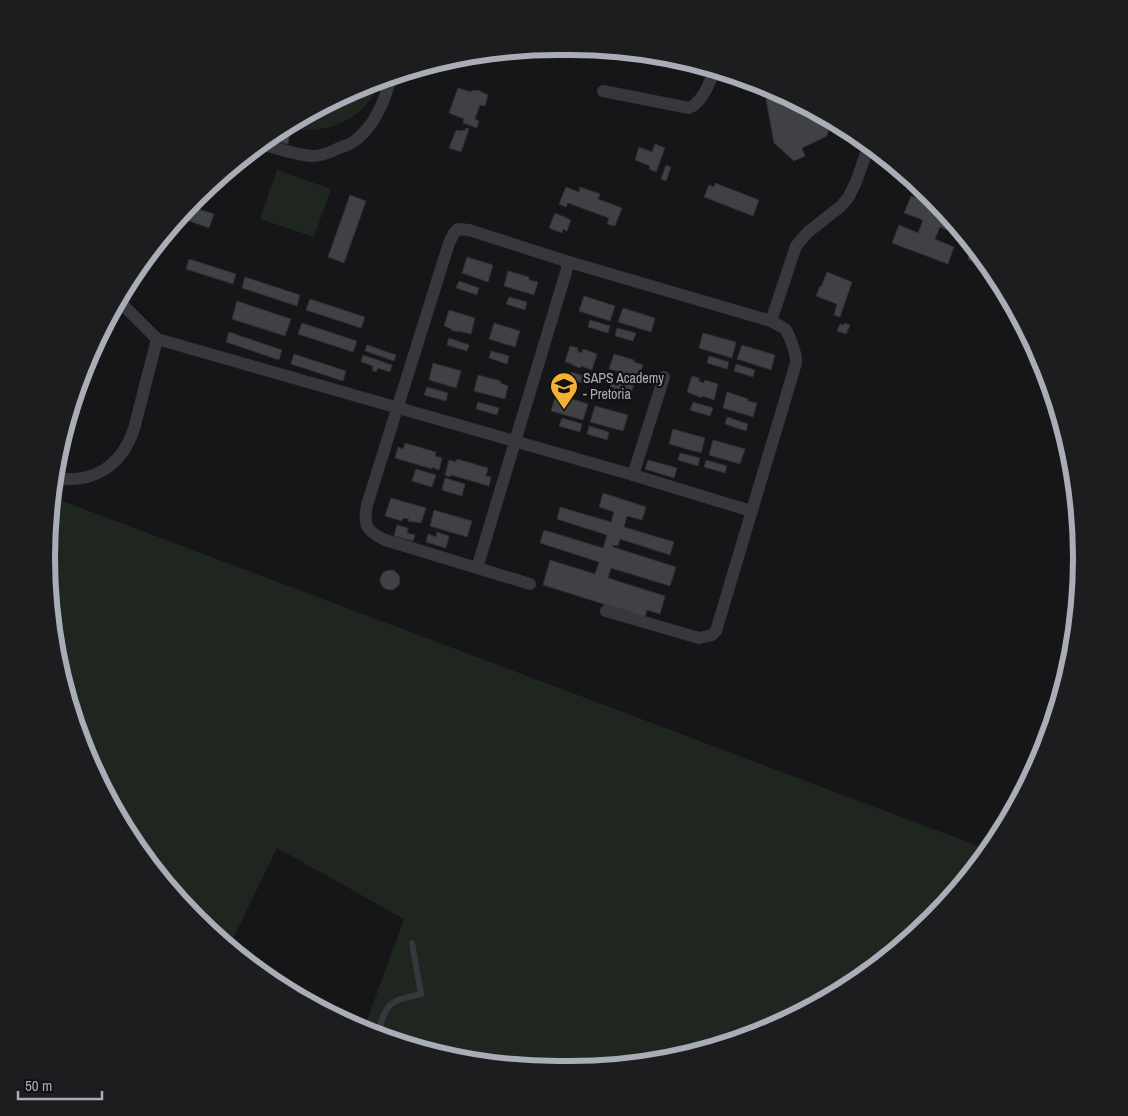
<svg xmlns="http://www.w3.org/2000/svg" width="1128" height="1116" viewBox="0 0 1128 1116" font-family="'Archivo Narrow',sans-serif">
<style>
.green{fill:#1e261f}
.building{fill:#404145;stroke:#303034}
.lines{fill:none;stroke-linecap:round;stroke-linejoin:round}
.lane{stroke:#37383d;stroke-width:6}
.street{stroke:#37383d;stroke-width:12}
.labels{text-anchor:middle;stroke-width:4.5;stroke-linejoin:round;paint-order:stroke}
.poi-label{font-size:14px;fill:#a8adb8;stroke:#111113;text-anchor:start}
.rim{fill:none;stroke:#a8adb8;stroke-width:6}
</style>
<rect width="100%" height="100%" fill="#161618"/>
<g class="green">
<path d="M382,79C371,109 341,130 309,130C301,130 293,128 286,126L362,85Z"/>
<path d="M277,170L331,189L314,237L260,219Z"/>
<path d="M52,497L989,850L932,920L855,983L766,1031L670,1060L570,1070L458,1060L363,1031L404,919L277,848L229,947L196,920L133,843L85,754L56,658L46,558Z"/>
</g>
<g class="building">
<path d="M458,88L471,92L472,90L475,91L478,90L488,95L485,106L480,105L475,119L479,121L477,128L463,123L464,119L449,113Z"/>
<path d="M776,94L782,106L794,100L832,121L829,122L830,125L827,136L802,148L805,156L794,161L774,143L766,99Z"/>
<path d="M466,128L469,129L461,152L449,148L456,130L461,131L462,130L465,131Z"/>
<path d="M278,130L290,133L288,144L266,139Z"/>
<path d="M655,144L665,148L656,172L649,169L650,166L635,160L639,147L652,152Z"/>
<path d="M666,165L671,167L666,181L661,179Z"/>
<path d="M715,183L759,200L753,216L704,197L709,185L714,187Z"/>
<path d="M566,187L579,192L580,187L600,194L598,199L622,208L615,226L607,224L609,218L568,203L566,207L559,204Z"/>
<path d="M350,195L366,201L344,263L328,257Z"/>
<path d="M911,196L929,203L932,196L965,237L940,227L935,239L954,247L948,264L892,243L899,225L918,233L923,220L904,213Z"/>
<path d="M192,207L214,214L209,228L187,220Z"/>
<path d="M555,213L571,220L567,231L563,229L562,233L549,228Z"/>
<path d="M467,257L493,265L488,282L462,273Z"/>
<path d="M189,259L236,274L233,284L186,269Z"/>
<path d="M508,271L529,277V280L538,282L534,295L504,286Z"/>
<path d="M827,272L852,282L840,317L834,315L837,304L816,296L820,286L821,287Z"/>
<path d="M245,277L300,295L297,306L242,288Z"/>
<path d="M459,281L479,288L477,295L456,288Z"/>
<path d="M584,296L615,306L610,321L579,311Z"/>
<path d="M509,297L527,302L525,310L506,304Z"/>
<path d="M310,299L365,317L361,328L306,310Z"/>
<path d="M237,301L291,319L285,336L232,319Z"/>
<path d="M623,308L655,318L651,332L618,322Z"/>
<path d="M449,310L475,318L471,334L459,331V332L451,330L452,329L444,326Z"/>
<path d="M590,320L610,326L608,333L588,327Z"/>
<path d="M302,323L357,341L353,352L298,334Z"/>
<path d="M494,323L520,331L515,347L489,339Z"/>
<path d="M845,323L850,325L846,334L837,331L840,324L844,325Z"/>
<path d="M617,328L636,333L633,341L615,336Z"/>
<path d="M229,332L282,350L279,360L226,342Z"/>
<path d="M703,333L736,342L732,358L699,348Z"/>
<path d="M449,338L469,345L467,351L447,345Z"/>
<path d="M367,345L396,355L394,361L365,351Z"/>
<path d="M742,345L775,355L771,370L737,359Z"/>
<path d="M570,346L578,348L577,351L582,353L583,349L597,354L592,370L581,366L580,368L572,365V364L565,362Z"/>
<path d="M491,351L509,356L507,364L489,358Z"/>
<path d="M294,354L346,371L343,381L291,364Z"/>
<path d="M614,354L634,360V362L643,365L639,378L609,369Z"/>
<path d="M363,355L392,365L390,372L378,368L376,372L372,370L373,366L361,362Z"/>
<path d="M709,356L729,362L727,369L707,363Z"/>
<path d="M433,363L461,371L456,388L429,380Z"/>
<path d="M736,364L755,370L753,377L734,371Z"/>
<path d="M571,372L588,377L586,384L569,379Z"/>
<path d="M478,375L501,381L500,383L508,386L505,399L474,391Z"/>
<path d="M692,376L699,378V381L704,383L705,380L718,384L714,400L702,396V398L687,392Z"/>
<path d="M613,379L634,385L631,393L610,387Z"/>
<path d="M427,387L448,393L446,401L424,395Z"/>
<path d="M727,392L748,399V401L757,403L753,417L723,408Z"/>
<path d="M556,394L588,404L583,420L551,411Z"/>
<path d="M478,402L499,408L497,415L476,409Z"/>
<path d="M693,402L713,408L710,416L690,410Z"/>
<path d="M595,406L628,415L623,431L590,422Z"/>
<path d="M727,417L748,424L746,431L725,424Z"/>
<path d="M562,418L582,424L580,432L559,426Z"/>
<path d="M589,426L609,432L607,440L587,434Z"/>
<path d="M673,429L705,438L701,453L669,444Z"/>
<path d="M713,440L745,449L740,464L709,455Z"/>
<path d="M405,443L436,452L435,456L442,458L439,470L432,467V469L395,458L398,447L403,449Z"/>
<path d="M680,453L700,458L698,466L678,460Z"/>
<path d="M457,459L488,468L486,476L491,477L489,486L451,475L450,477L445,475L449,460L456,462Z"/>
<path d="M648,460L677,468L674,478L645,469Z"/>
<path d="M706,460L727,466L725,473L704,467Z"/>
<path d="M416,469L436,475L432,487L412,481Z"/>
<path d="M445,478L465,484L462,496L442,490Z"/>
<path d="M603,493L646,507L642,520L627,516L624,527L674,542L670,555L620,539L618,546L613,545V547L676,567L670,586L611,568L608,578L665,596L660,614L647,610L645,617L543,585L550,560L595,574L599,562L540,543L544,530L603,548L607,535L557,519L560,507L611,522L614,512L599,507Z"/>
<path d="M391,498L426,508L421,523L408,521L409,519L403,518L402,521L385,516Z"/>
<path d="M434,510L472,521L467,537L430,526Z"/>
<path d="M397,525L408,528L407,533L415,535L413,541L394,536Z"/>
<path d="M437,532L449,536L446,548L426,542L428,534L436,537Z"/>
<circle cx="390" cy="580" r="10"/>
</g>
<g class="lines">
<g class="lane">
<path d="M971,258L975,248"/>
<path d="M378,1036C385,1003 389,1001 421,994L412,943"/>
</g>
<g class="street">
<path d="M603,91L689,108C703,102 709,83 715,70"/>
<path d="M260,144C274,147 299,156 313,156C321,156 331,152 339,148C343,146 349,145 353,142C373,129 386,100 391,76"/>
<path d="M118,300L157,339L633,475L751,511"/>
<path d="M771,321L796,246L808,232L840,207L848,198L856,182L869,145"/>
<path d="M633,475L664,377"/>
<path d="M54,478C93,484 121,467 134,429L157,339"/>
<path d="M477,568L569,262"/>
<path d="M530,584L385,540C366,531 363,525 367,505L449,243L454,233L458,229L469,230L569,262L771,321C776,324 782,326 786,330C790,337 797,355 796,363L716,631L712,635L699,638L606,611"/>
</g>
</g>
<defs>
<g id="university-pin" transform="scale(1.4375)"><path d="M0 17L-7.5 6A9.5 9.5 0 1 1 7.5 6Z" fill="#f2b134" stroke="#111113"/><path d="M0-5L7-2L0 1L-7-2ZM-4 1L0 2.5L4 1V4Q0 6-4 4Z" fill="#111"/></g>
</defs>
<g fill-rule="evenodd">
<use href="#university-pin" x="564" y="386"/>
</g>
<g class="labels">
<g class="poi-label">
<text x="583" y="383">SAPS Academy<tspan x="583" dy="16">- Pretoria</tspan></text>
</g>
</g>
<path d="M0 0H1128V1116H0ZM558 55H570A503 503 0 0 1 1073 558V558A503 503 0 0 1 570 1061H558A503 503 0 0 1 55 558V558A503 503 0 0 1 558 55Z" fill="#1d1d20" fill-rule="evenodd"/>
<path class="rim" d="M558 55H570A503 503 0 0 1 1073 558V558A503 503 0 0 1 570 1061H558A503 503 0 0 1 55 558V558A503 503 0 0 1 558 55Z"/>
<path d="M18 1091v8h84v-8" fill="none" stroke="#a8adb8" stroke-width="2.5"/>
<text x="25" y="1091" font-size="15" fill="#a8adb8" stroke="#111113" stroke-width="4" paint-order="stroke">50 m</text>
</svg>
